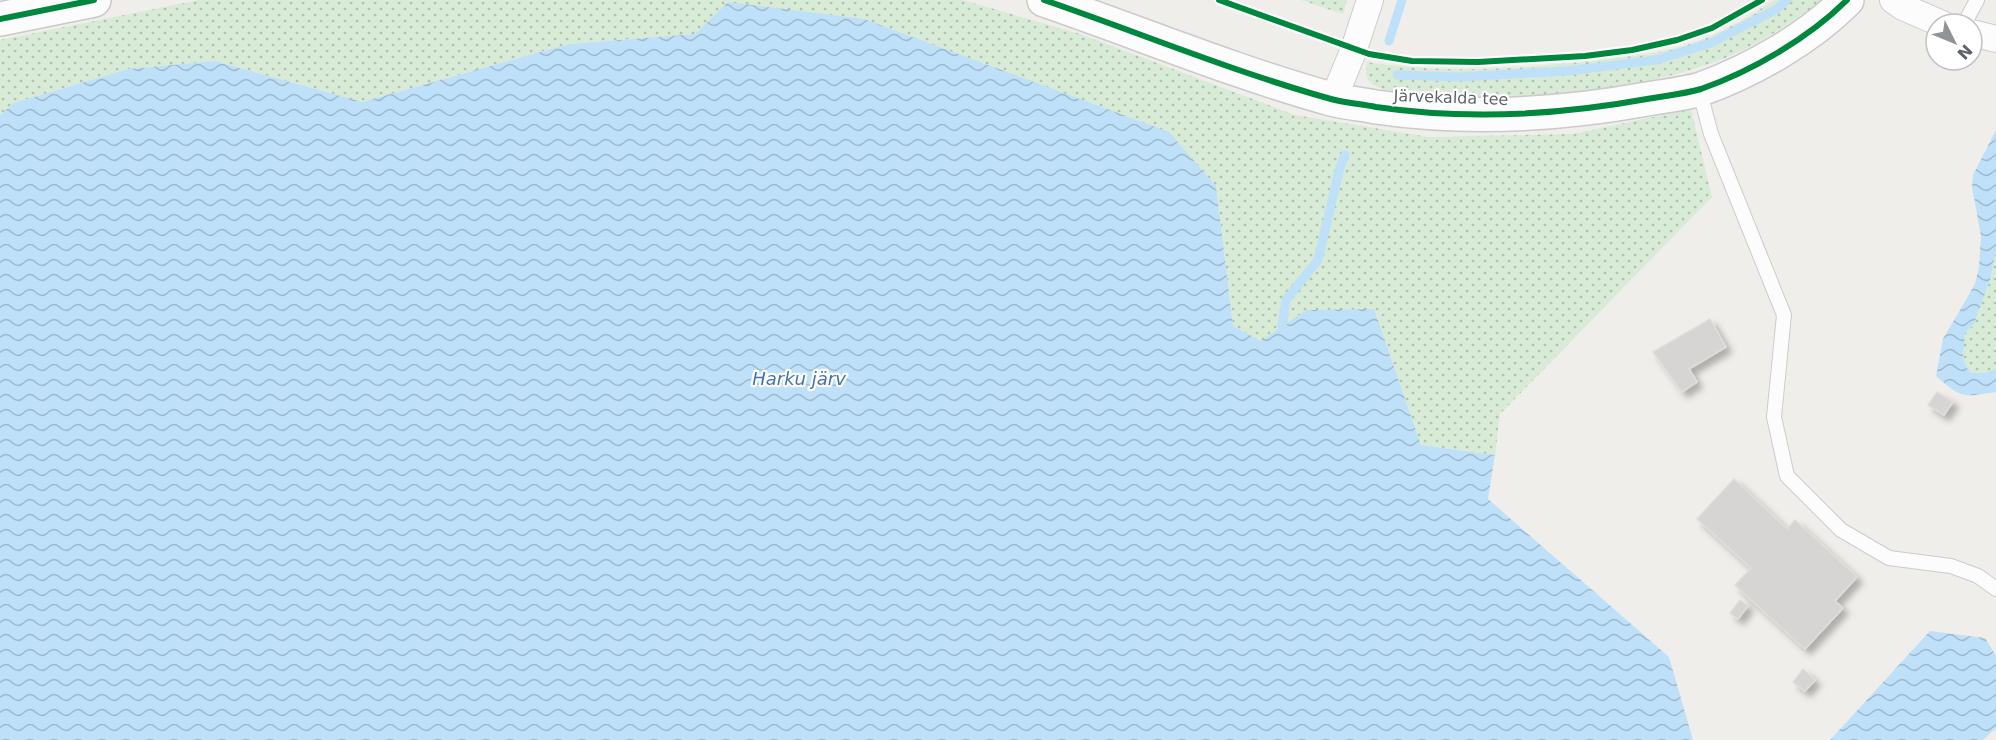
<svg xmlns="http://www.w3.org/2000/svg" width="1996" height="740" viewBox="0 0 1996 740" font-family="'DejaVu Sans',sans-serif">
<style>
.grass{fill:url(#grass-dots)}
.water{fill:url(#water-waves)}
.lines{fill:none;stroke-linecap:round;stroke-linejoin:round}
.stream{stroke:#bfe0f9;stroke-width:9}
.building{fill:#d6d5d3;stroke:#deddd9;stroke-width:1.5;filter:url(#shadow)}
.lane-casing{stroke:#cbcccc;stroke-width:16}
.street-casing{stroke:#cbcccc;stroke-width:28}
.secondary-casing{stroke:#cacacb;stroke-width:36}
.lane{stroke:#fdfcfc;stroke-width:14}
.street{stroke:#fdfcfc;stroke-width:26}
.secondary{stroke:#fdfcfc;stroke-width:33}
.cycleway-casing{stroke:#fff;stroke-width:10}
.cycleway{stroke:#00873e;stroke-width:6}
.labels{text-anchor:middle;stroke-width:4.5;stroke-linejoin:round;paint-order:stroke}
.street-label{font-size:16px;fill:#5f6368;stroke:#fff}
.water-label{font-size:18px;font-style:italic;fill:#4174aa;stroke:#fff}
</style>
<defs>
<pattern id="grass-dots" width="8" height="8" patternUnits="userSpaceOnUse" patternTransform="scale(1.5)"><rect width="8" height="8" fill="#d8ebd6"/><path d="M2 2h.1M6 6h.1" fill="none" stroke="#b2c2b1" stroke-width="1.8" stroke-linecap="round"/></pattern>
<pattern id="water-waves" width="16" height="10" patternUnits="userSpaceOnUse" patternTransform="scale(1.5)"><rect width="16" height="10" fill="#bfe0f9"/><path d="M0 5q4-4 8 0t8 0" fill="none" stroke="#9eb9cd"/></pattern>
<filter id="shadow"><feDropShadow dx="5.5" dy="5.5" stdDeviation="3" flood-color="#0004"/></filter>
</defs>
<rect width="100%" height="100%" fill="#efeeea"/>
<g class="grass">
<path d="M199,0H963L1080,34L1295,115L1429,137L1573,134L1691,109L1712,197L1500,414L1495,455L1421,445L1374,309L1261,341L1233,326L1216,186L729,2L695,34L569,44L362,102L215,61L128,69L14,103L0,115V40Z"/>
<path d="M1301,0H1347L1343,14Z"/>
<path d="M1774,0H1822C1786,27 1747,52 1703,66C1670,77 1636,84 1601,89C1562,95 1398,107 1371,83C1365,78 1366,70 1367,62C1441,74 1516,69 1590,61C1626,57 1664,54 1698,41C1725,31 1751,16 1774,0Z"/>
<path d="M1996,250V369L1985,373H1972L1967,368L1963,357L1965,333L1974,324L1990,280Z"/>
</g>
<g class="water">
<path d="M728,2L864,19L1169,132L1216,186L1233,326L1261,341L1306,310L1374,309L1421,445L1495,455L1488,499L1669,657L1693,740H0V115L14,103L128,69L215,61L362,102L569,44L695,34Z"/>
<path d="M1996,130V250L1990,280L1974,324L1965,333L1963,357L1967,368L1972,373H1985L1996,369V392C1963,397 1962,399 1936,376L1943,339L1975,284L1979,267L1981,236L1972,187L1973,175Z"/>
<path d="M1930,631L1985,638L1996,656V728L1983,740H1830Z"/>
</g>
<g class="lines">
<g class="stream">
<path d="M1389,41L1402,0"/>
<path d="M1397,75L1459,77L1567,71L1656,60L1711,43L1777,9L1787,0"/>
<path d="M1282,326L1286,300L1318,260L1340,167L1345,155"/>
</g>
</g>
<g class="building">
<path d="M1710,319L1726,347L1689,369L1697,382L1682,392L1653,352Z"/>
<path d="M1937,392L1953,402L1944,415L1928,405Z"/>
<path d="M1734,479L1787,529L1795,520L1857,577L1835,601L1843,608L1805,649L1735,585L1751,568L1697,519Z"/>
<path d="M1740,600L1748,606L1738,619L1730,613Z"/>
<path d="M1803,669L1815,680L1805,691L1793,682Z"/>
</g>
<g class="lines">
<g class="lane-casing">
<g id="lane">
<path d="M1964,24L1977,0"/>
<path d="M1699,89L1711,134L1784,315L1774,417L1787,476L1841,530L1889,558L1951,566L1978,576L1996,589"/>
</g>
</g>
<g class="street-casing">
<g id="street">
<path d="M1893,0L1903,7L1942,24"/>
<path d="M1972,33L1996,39"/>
<path d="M1333,100L1354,49L1370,0"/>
</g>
</g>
<g class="secondary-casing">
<g id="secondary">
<path d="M1044,0C1140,33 1234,72 1331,99C1346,103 1361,104 1376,107C1465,120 1559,115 1647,99C1664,96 1684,94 1701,89C1752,71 1809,38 1847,0"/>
<path d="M0,19L94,0"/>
</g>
</g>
<use href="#lane" class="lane"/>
<use href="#street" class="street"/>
<use href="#secondary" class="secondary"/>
<g class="cycleway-casing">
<g id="cycleway">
<path d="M1044,0C1140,33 1234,72 1331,99C1346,103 1361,104 1376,107C1465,120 1559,115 1647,99C1664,96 1684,94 1701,89C1752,71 1809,38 1847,0"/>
<path d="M1219,0L1369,54L1412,61L1478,62L1585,56L1632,50L1677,40L1712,28L1762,0"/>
<path d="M0,19L94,0"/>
</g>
</g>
<use href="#cycleway" class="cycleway"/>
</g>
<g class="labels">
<g class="street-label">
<text transform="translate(1451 97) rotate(2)" y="6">Järvekalda tee</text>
</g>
<g class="water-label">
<text x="799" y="385">Harku järv</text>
</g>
</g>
<g transform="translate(1954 42) rotate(133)"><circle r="28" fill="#ffffff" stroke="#bfc1c3" stroke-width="1.5"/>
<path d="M0-4.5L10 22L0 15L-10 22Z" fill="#919496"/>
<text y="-9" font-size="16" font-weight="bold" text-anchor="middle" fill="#5f6368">N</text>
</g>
</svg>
